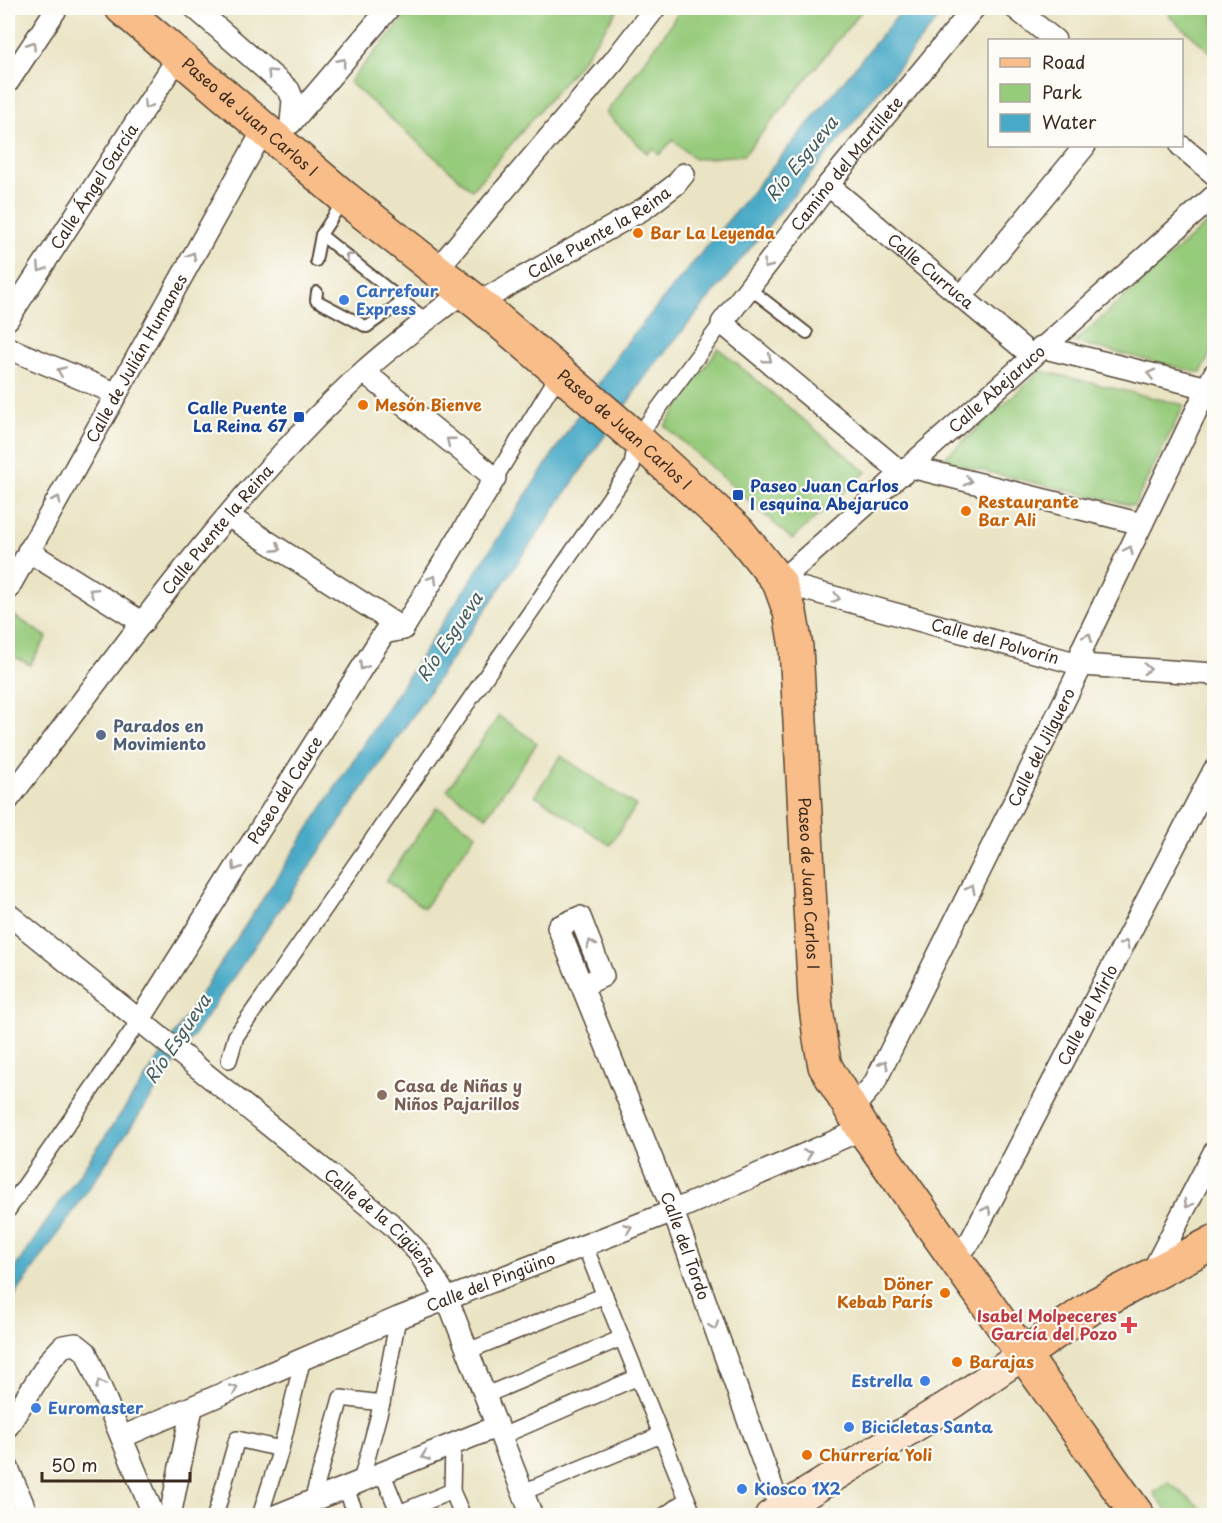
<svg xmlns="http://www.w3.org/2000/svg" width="1222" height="1523" viewBox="0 0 1222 1523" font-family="'Playpen Sans',sans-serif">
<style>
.green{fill:#97cb7c;stroke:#697a4d;stroke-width:1.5}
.water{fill:#49aac8;stroke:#426a73;stroke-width:1.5}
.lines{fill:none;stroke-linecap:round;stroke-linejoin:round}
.service-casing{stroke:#554637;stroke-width:14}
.pedestrian-casing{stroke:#554637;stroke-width:18}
.minor-casing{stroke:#554637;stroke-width:24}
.secondary-casing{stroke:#554637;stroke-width:33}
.primary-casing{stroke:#554637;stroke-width:36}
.service{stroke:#fff;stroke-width:10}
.pedestrian{stroke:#fff;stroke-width:15}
.minor{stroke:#fff;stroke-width:21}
.secondary{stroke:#fce5cf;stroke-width:30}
.primary{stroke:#f8bd88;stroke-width:33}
.oneway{stroke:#a79f9a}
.food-dot{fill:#e8710a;stroke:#fdfcf7;stroke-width:2}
.shop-dot{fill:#3f7fe0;stroke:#fdfcf7;stroke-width:2}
.transit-dot{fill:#1a4fb4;stroke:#fdfcf7;stroke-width:2}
.service-dot{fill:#5c6f8a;stroke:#fdfcf7;stroke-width:2}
.education-dot{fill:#8d6e63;stroke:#fdfcf7;stroke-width:2}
.health-dot{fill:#e0444e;stroke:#fdfcf7;stroke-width:2}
.labels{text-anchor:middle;stroke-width:4.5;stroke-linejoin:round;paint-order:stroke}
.street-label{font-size:16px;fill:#3b2a1e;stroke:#fdfcf7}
.food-label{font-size:16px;font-weight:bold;fill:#c56008;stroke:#fdfcf7;text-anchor:start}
.shop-label{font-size:16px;font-weight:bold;fill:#366cbe;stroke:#fdfcf7;text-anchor:start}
.transit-label{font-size:16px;font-weight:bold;fill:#164399;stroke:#fdfcf7;text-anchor:end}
.service-label{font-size:16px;font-weight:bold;fill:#4e5e75;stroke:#fdfcf7;text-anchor:start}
.education-label{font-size:16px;font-weight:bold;fill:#785e54;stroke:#fdfcf7;text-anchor:start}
.health-label{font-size:16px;font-weight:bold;fill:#be3a42;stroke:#fdfcf7;text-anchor:end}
.water-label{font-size:18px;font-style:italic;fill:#415d62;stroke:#fdfcf7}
</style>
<rect width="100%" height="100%" fill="#fdfcf7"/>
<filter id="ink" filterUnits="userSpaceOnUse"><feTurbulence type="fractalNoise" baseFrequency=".0167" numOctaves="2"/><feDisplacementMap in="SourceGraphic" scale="12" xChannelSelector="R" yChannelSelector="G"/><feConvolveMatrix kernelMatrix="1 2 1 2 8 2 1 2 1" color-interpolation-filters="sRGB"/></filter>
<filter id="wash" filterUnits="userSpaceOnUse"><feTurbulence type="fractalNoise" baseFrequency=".008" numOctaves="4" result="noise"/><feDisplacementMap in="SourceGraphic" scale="24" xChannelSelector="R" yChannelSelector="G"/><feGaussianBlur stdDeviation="1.35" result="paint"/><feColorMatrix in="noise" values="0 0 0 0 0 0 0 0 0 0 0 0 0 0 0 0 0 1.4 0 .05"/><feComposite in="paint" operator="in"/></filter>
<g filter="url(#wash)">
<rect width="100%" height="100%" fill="#eae4c4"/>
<g class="green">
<path d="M413,8H619L581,62L472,190L349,82Z"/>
<path d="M681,8H864L744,155L694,159L673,140L659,155L653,148L647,153L606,113L666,32Z"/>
<path d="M1176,8H1214V55L1169,16Z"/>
<path d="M1214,217V345L1201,373L1074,342Z"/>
<path d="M718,348L866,472L792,539L665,426Z"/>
<path d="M1041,371L1184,405L1134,506L941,461Z"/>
<path d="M8,612L47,637L30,665L8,653Z"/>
<path d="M499,716L537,743L486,817L447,790Z"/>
<path d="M561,756L636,806L610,845L535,795Z"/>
<path d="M437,807L476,834L424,908L386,881Z"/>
<path d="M1168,1482L1210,1515H1169L1154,1493Z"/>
</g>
<path class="water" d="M904,8H947L647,374L8,1306V1278L159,1058L620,351Z"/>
</g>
<g filter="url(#ink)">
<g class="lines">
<g class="service-casing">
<g id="service">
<path d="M343,201L321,235L427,320"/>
<path d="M316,261L321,235"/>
<path d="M749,288L807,333"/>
<path d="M317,292L316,300L367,327L403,301"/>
</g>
</g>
<g class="pedestrian-casing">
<g id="pedestrian">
<path d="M495,478L559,374"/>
<path d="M229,1060L236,1036L632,466L636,439L722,323"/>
<path d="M8,1210L139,1021"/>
<path d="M584,1244L694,1516"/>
<path d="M468,1351L605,1295"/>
<path d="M486,1395L622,1338"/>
<path d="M502,1436L638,1377"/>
<path d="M382,1472L400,1516"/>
<path d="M361,1481L382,1403L398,1318"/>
<path d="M345,1487L357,1516"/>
<path d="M452,1491L453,1446"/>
<path d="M523,1492L661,1435"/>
<path d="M312,1501L341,1398L382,1403"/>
<path d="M399,1513L452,1491L463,1516"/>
<path d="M215,1516L237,1439L281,1449"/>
<path d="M260,1516L281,1449L303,1358"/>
<path d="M664,1516L687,1499"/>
</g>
</g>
<g class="minor-casing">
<g id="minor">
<path d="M195,8L289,90L293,100L291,123"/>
<path d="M1015,8L1055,40"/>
<path d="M8,82L57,8"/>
<path d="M291,123L389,8"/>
<path d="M1181,146L1214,174"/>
<path id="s1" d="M828,185L1032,356"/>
<path d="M444,261L614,61L655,8"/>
<path d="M962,296L1085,146"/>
<path id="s2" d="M478,303L645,208L675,185L684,174"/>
<path id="s3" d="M8,319L179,56"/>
<path d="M1041,347L1208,388"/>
<path d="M8,348L115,393"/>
<path d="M911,467L1142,524"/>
<path id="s4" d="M903,474L722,323L828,185L974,8"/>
<path d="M228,516L403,629"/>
<path d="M28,551L143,623"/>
<path id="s5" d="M779,582L1214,196"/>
<path id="s6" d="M779,582L1082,665L1214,674"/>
<path id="s7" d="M8,589L264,129"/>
<path id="s8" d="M8,800C120,653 228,497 364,371C395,343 430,318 463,292"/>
<path id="s9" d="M8,914L391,1224L419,1253L447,1298L532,1516"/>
<path id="s10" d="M582,986L603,976L580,917L558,927L673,1211L780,1509"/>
<path id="s11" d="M139,1021L384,633L403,629L495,478L364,372"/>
<path id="s12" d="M850,1111L874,1084L1082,665V649L1214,374"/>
<path id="s13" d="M955,1259L971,1240L1214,770"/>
<path d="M1151,1274L1214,1152"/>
<path d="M8,1426L50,1360L63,1346L76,1344L86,1352L154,1516"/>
<path id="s14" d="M122,1437L398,1318L673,1211L863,1129"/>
<path d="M8,1468L28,1516"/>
<path d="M170,1516L192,1408"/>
<path d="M275,1516L498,1426"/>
</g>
</g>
<g class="secondary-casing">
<path id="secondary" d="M770,1516L954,1402L1024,1354"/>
</g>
<g class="primary-casing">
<g id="primary">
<path id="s15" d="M122,8L345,198L478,303L629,432L738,531L779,582L790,612L796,647L815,999L820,1039L825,1066L863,1129L1138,1516"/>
<path d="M1024,1354L1095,1305L1214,1242"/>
</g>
</g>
<use href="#service" class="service"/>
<use href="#pedestrian" class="pedestrian"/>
<use href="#minor" class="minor"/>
<use href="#secondary" class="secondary"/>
<use href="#primary" class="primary"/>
</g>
<defs><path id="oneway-chevron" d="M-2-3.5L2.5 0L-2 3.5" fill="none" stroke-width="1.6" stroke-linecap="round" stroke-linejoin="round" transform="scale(1.5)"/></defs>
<g class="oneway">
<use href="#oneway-chevron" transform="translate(32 45) rotate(-56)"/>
<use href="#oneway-chevron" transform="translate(342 62) rotate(-49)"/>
<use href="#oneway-chevron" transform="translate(271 73) rotate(-136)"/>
<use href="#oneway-chevron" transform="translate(147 105) rotate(123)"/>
<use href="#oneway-chevron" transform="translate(192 256) rotate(-61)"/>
<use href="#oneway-chevron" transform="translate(349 257) rotate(-141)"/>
<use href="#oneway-chevron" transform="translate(767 265) rotate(127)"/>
<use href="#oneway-chevron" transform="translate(41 268) rotate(123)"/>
<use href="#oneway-chevron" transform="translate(768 359) rotate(39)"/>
<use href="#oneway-chevron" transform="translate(61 371) rotate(-157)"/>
<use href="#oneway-chevron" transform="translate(1151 374) rotate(-166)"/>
<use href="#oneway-chevron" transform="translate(450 441) rotate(-141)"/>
<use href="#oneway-chevron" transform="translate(968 481) rotate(14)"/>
<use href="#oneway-chevron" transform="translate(57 500) rotate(-61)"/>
<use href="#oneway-chevron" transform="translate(277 548) rotate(33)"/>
<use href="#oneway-chevron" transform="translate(1129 550) rotate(-65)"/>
<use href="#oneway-chevron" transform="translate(433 579) rotate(-59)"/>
<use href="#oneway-chevron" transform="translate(93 592) rotate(-148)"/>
<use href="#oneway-chevron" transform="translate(836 598) rotate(16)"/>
<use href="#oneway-chevron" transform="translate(1088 637) rotate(-65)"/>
<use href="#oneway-chevron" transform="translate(363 666) rotate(122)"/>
<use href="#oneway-chevron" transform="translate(1147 669) rotate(4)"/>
<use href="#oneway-chevron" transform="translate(236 867) rotate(122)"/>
<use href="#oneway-chevron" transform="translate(971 889) rotate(-64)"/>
<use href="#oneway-chevron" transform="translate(591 944) rotate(-111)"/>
<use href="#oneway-chevron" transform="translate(1125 944) rotate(-63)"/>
<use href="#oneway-chevron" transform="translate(884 1064) rotate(-64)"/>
<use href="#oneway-chevron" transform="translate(808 1154) rotate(-23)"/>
<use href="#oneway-chevron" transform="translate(1188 1204) rotate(117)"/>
<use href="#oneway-chevron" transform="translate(987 1210) rotate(-63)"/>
<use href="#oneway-chevron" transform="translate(628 1228) rotate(-20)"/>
<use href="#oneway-chevron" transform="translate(714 1326) rotate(70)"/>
<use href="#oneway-chevron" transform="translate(100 1384) rotate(-113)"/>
<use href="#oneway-chevron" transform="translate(234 1389) rotate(-24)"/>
<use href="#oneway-chevron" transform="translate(425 1456) rotate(159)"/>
</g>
</g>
<g class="food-dot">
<circle cx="638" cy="233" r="6"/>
<circle cx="363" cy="405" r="6"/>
<circle cx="966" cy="511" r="6"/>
<circle cx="945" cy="1293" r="6"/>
<circle cx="957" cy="1362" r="6"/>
<circle cx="807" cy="1455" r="6"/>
</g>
<g class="shop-dot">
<circle cx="344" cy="300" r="6"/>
<circle cx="925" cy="1381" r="6"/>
<circle cx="36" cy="1408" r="6"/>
<circle cx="849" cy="1427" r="6"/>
<circle cx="742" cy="1489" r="6"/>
</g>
<g class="transit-dot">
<rect x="293" y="411" width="12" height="12" rx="3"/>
<rect x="732" y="489" width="12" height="12" rx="3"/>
</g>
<circle class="service-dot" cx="101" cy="735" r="6"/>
<circle class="education-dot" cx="382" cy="1095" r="6"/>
<path class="health-dot" d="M1126 1316h6v6h6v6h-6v6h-6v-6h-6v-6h6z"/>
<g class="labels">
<g class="street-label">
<text dy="6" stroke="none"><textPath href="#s15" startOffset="168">Paseo de Juan Carlos I</textPath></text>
<text dy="6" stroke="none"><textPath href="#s4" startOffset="438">Camino del Martillete</textPath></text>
<text dy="6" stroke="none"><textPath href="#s3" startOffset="158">Calle Ángel García</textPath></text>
<text dy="6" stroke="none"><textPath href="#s2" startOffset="140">Calle Puente la Reina</textPath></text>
<text dy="6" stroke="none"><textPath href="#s1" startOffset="134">Calle Curruca</textPath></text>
<text dy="6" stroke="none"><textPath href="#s7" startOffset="264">Calle de Julián Humanes</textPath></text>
<text dy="6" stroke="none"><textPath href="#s5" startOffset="291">Calle Abejaruco</textPath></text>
<text dy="6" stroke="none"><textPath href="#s15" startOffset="656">Paseo de Juan Carlos I</textPath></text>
<text dy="6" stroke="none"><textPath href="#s8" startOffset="342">Calle Puente la Reina</textPath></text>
<text dy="6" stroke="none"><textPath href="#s6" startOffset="224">Calle del Polvorín</textPath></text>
<text dy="6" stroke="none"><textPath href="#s12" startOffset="412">Calle del Jilguero</textPath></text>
<text dy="6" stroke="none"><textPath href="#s11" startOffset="273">Paseo del Cauce</textPath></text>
<text dy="6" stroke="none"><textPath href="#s15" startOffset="1178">Paseo de Juan Carlos I</textPath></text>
<text dy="6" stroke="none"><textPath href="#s13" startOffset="278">Calle del Mirlo</textPath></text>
<text dy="6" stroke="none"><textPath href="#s9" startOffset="484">Calle de la Cigüeña</textPath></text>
<text dy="6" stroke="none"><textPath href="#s10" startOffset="454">Calle del Tordo</textPath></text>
<text dy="6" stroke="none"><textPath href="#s14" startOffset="400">Calle del Pingüino</textPath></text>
</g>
<g class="food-label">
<text x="650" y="239">Bar La Leyenda</text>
<text x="375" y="411">Mesón Bienve</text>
<text x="978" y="508">Restaurante<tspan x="978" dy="18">Bar Ali</tspan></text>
<text x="933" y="1290" text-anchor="end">Döner<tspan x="933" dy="18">Kebab París</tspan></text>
<text x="969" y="1368">Barajas</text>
<text x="819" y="1461">Churrería Yoli</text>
</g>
<g class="shop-label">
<text x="356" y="297">Carrefour<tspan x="356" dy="18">Express</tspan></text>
<text x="913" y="1387" text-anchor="end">Estrella</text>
<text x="48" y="1414">Euromaster</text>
<text x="861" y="1433">Bicicletas Santa</text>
<text x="754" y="1495">Kiosco 1X2</text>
</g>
<g class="transit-label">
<text x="287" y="414">Calle Puente<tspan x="287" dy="18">La Reina 67</tspan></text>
<text x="750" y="492" text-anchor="start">Paseo Juan Carlos<tspan x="750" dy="18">I esquina Abejaruco</tspan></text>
</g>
<g class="service-label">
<text x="113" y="732">Parados en<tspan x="113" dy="18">Movimiento</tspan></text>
</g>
<g class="education-label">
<text x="394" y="1092">Casa de Niñas y<tspan x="394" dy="18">Niños Pajarillos</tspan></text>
</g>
<g class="health-label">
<text x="1117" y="1322">Isabel Molpeceres<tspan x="1117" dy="18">García del Pozo</tspan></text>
</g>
<g class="water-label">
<text transform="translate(802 159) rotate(-51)" y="6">Río Esgueva</text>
<text transform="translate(450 637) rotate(-56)" y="6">Río Esgueva</text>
<text transform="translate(178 1039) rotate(-56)" y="6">Río Esgueva</text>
</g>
</g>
<rect width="1222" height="1523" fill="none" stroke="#fdfcf7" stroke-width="30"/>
<rect x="988" y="39" width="195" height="108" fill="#fdfcf7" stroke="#afa8a0" stroke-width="1.5"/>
<rect x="1000" y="58" width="30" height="9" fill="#f8bd88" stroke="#afa8a0" stroke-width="1.5"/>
<text x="1042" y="69" font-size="18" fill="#3b2a1e">Road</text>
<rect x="1000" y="84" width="30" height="18" fill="#97cb7c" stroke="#afa8a0" stroke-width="1.5"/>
<text x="1042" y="99" font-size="18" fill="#3b2a1e">Park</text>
<rect x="1000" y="114" width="30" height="18" fill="#49aac8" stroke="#afa8a0" stroke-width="1.5"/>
<text x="1042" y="129" font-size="18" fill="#3b2a1e">Water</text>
<path d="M42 1472v9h148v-9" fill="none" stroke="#3b2a1e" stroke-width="3"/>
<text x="51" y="1472" font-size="18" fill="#3b2a1e" stroke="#fdfcf7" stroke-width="4.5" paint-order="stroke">50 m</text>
</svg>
